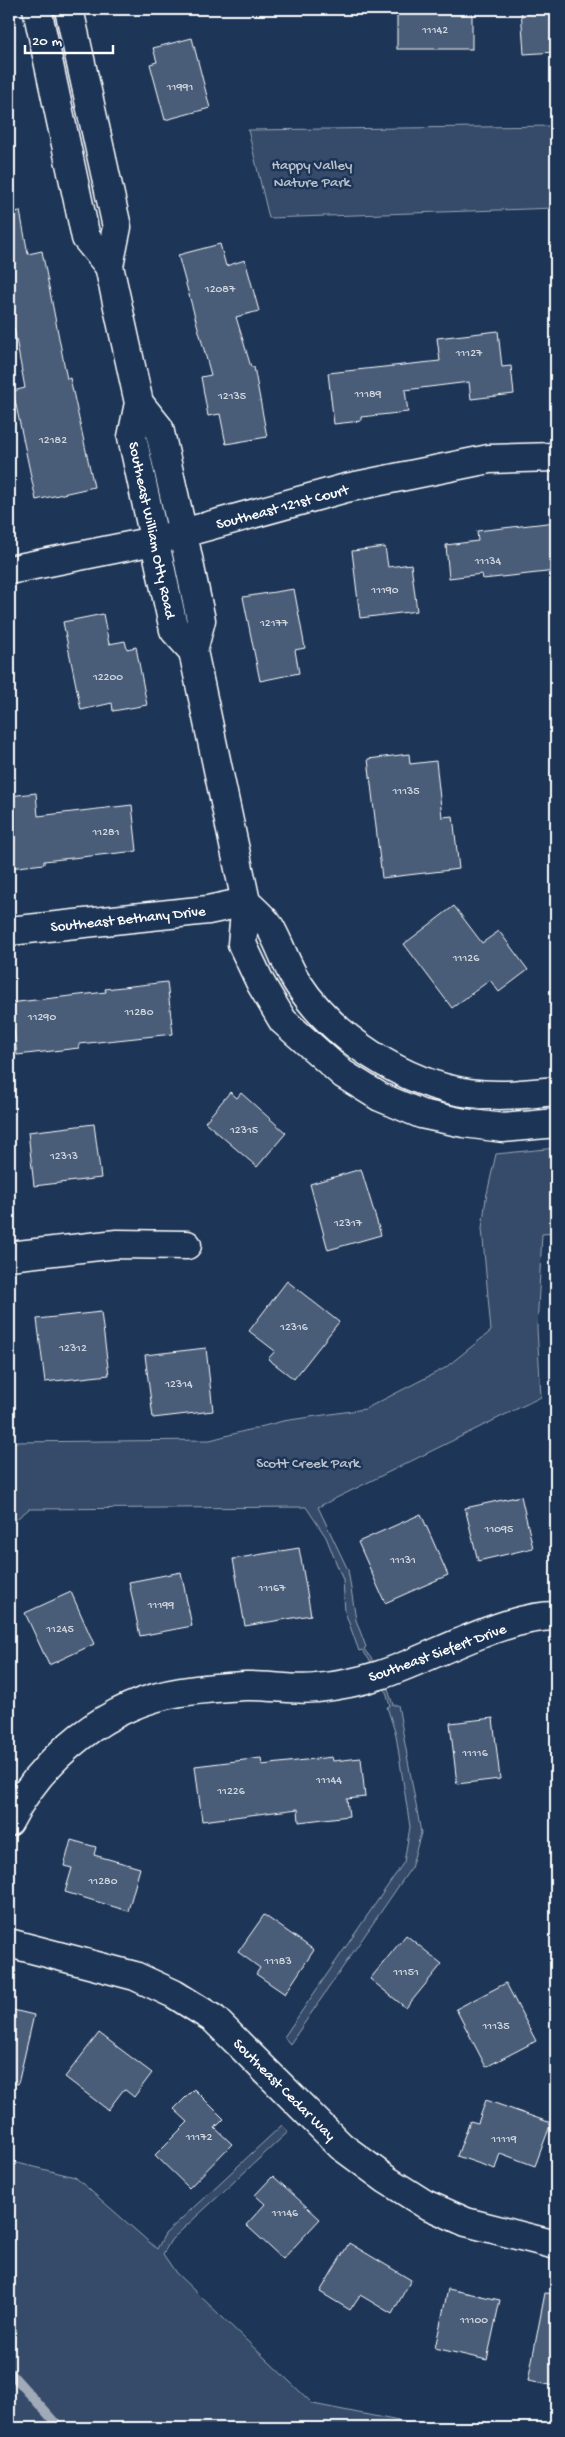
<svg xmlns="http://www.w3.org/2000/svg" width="565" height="2437" viewBox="0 0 565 2437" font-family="'Gochi Hand',sans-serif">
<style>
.green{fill:#364b69;stroke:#9aa5b4}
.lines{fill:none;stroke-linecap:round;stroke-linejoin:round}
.stream{stroke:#a0aab8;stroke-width:9}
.building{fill:#4a5d79;stroke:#fff}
.street-casing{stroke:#fff;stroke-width:31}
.secondary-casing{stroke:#fff;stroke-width:31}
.street{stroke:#1d3557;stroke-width:28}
.secondary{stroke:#1d3557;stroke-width:28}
.labels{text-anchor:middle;stroke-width:5;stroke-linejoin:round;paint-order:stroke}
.number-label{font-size:12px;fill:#d2d6de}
.park-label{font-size:15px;fill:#b9c0ca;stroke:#1d3557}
.street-label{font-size:15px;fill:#fff;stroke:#1d3557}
</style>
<rect width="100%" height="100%" fill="#1d3557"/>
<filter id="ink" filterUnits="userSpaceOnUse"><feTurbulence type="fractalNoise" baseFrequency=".02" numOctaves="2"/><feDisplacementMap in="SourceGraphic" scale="10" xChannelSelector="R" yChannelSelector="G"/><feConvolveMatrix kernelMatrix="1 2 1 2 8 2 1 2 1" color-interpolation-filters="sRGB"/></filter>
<g filter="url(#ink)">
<g class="green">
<path d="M556,126V208L269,218L248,130Z"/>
<path d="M556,1148V1233L542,1234L537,1328L541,1397L318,1507L348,1570L356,1620L366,1647L364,1649L383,1674L393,1705H398L421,1833L411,1868L290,2044L284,2037L404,1862L410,1827L396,1735L387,1707L390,1706L381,1675L362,1650L359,1651L345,1612L343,1580L326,1537L306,1507L29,1509L9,1525V1442L210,1440L283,1421L365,1409L445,1368L491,1331L482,1228L486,1198L496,1154Z"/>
<path d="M282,2125L288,2132L171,2240L163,2254L176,2273L313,2404L434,2428H9V2161L75,2177L157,2249L165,2234Z"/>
</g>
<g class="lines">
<path class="stream" d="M9,2371L60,2428"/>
</g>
<g class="building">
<rect x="397" y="9" width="75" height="40"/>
<path d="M521,9H556V52L524,54Z"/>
<path d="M192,38L210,108L165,120L150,64L157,62L153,48Z"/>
<path d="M20,211L28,254L42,251L67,379L70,378L94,487L36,500L13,391L25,388L14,328L9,329V213Z"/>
<path d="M220,244L226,266L245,260L259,311L236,317L251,367H254L267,437L226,444L220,414L208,416L201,377L211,375L178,255Z"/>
<path d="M498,331L502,367L511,366L514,394L471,399L469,382L405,390L408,412L361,417V421L334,424L328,373L440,361L437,338Z"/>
<path d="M556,522V571L483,579L482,574L449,578L446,545L478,541L477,531Z"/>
<path d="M385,547L388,567L411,564L417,611L360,618L352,551Z"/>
<path d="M294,589L305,648L295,650L299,673L260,681L243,597Z"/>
<path d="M103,614L109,644L125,641L127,649L136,647L147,705L113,711L112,703L81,710L63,622Z"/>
<path d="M409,754L410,764L436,761L442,817L453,816L459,869L382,878L368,759Z"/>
<path d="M36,793L38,816L132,805L137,851L44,861V864L9,868V796Z"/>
<path d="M454,906L482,943L499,931L528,970L499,992L490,980L452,1008L404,944Z"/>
<path d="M167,982L173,1034L79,1044V1048L17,1055L14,1030L9,1031V1003L106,992L105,989Z"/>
<path d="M230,1092L237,1098L241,1093L286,1133L257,1167L205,1122Z"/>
<path d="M94,1124L101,1178L34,1186L28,1132Z"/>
<path d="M361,1169L381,1235L328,1250L310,1184Z"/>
<path d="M287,1281L339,1322L294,1379L268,1359L275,1351L249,1331Z"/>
<path d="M101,1312L109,1375L45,1382L37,1319Z"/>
<path d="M206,1348L213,1411L153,1418L145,1355Z"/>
<path d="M521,1496L533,1548L478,1561L465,1508Z"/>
<path d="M421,1514L448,1575L385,1603L358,1542Z"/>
<path d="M299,1548L311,1615L245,1626L233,1559Z"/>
<path d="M181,1572L192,1626L140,1636L129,1582Z"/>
<path d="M71,1592L94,1644L49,1665L25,1613Z"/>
<path d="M493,1718L500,1779L457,1784L450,1723Z"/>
<path d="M332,1757L333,1761L361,1758L365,1797L347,1799L349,1816L299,1822L298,1809L202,1821L195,1766L261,1758L262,1765Z"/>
<path d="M71,1840L96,1847L94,1855L140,1868L128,1911L65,1892L72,1868L64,1866Z"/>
<path d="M264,1915L314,1950L285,1994L256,1974L260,1968L238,1952Z"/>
<path d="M406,1935L442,1964L406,2008L370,1979Z"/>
<path d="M506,1983L536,2041L486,2067L456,2009Z"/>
<path d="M9,2009L34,2015L18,2084L9,2083Z"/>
<path d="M99,2033L152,2073L134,2097L124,2089L108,2110L65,2077Z"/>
<path d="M194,2089L224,2119L215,2128L232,2144L189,2188L155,2155L188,2122L174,2109Z"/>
<path d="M486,2100L551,2123L535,2166L500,2153L495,2169L457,2156L470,2121L478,2123Z"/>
<path d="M273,2176L320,2219L283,2259L246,2225L265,2204L255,2195Z"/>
<path d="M349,2243L411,2280L392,2314L360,2295L350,2310L320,2292Z"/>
<path d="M448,2289L500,2300L487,2360L435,2348Z"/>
<path d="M545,2293L556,2294V2386L528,2381Z"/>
</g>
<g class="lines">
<g class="street-casing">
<g id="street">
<path d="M9,570L154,541L346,488L489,459L556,457"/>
<path d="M9,931L208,910L246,902"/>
<path d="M9,1256L117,1244L187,1245"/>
<path d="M9,1822C42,1757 108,1703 181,1692C202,1689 224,1687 245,1686C269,1685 294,1691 317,1688C338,1686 361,1681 380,1675C433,1658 502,1616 556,1616"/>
<path d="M9,1943L135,1976L174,1994L214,2019L341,2146L387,2180L425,2204L466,2222L556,2245"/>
</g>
</g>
<g class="secondary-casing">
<g id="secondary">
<path d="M37,9L86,238L109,266"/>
<path d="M69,9L117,227L109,266L139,403L132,437L174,630L193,651"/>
<path d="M139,403L159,428L183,534L201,620L193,651L246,902L242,944L261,984L283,1021L343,1074L380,1097L421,1114L464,1123L503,1128L556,1123"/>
<path d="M246,902C254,910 264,918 270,927C280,944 286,965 297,982C332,1037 404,1084 469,1093C498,1097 527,1094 556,1091"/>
</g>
</g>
<use href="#street" class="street"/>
<use href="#secondary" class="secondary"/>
</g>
</g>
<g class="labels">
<g class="number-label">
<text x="435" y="33">11142</text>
<text x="180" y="90">11991</text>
<text x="220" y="292">12087</text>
<text x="469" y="356">11127</text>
<text x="368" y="397">11189</text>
<text x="232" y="399">12135</text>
<text x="53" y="443">12182</text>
<text x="488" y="564">11134</text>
<text x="385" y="593">11190</text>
<text x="274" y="626">12177</text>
<text x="108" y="680">12200</text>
<text x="406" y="794">11135</text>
<text x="106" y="835">11281</text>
<text x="466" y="961">11126</text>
<text x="139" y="1015">11280</text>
<text x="42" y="1020">11290</text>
<text x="244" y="1133">12315</text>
<text x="64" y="1159">12313</text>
<text x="348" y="1226">12317</text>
<text x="294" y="1330">12316</text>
<text x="73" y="1351">12312</text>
<text x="179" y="1387">12314</text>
<text x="499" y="1532">11095</text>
<text x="403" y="1563">11131</text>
<text x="272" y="1591">11167</text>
<text x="161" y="1608">11199</text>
<text x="60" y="1632">11245</text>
<text x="475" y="1756">11116</text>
<text x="329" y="1783">11144</text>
<text x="231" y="1794">11226</text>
<text x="103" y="1884">11280</text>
<text x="278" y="1964">11183</text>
<text x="406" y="1975">11151</text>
<text x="496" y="2029">11135</text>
<text x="199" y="2140">11172</text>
<text x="504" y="2142">11119</text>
<text x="285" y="2216">11146</text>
<text x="474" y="2323">11100</text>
</g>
<g class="park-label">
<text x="312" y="169">Happy Valley<tspan x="312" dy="17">Nature Park</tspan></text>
<text x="308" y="1467">Scott Creek Park</text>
</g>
<g class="street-label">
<text transform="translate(282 506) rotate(-15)" y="5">Southeast 121st Court</text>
<text transform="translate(153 530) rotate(78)" y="5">Southeast William Otty Road</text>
<text transform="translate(128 918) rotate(-6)" y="5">Southeast Bethany Drive</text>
<text transform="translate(437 1652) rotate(-20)" y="5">Southeast Siefert Drive</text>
<text transform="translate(285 2089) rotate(45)" y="5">Southeast Cedar Way</text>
</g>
</g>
<rect width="565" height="2437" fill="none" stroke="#1d3557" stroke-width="30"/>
<rect x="15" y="15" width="535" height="2407" fill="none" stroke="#fff" stroke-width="2" filter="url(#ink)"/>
<path d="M25 45v8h88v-8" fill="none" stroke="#ffffff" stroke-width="2.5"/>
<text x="32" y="45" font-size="15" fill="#ffffff" stroke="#1d3557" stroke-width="4" paint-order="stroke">20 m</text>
</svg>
